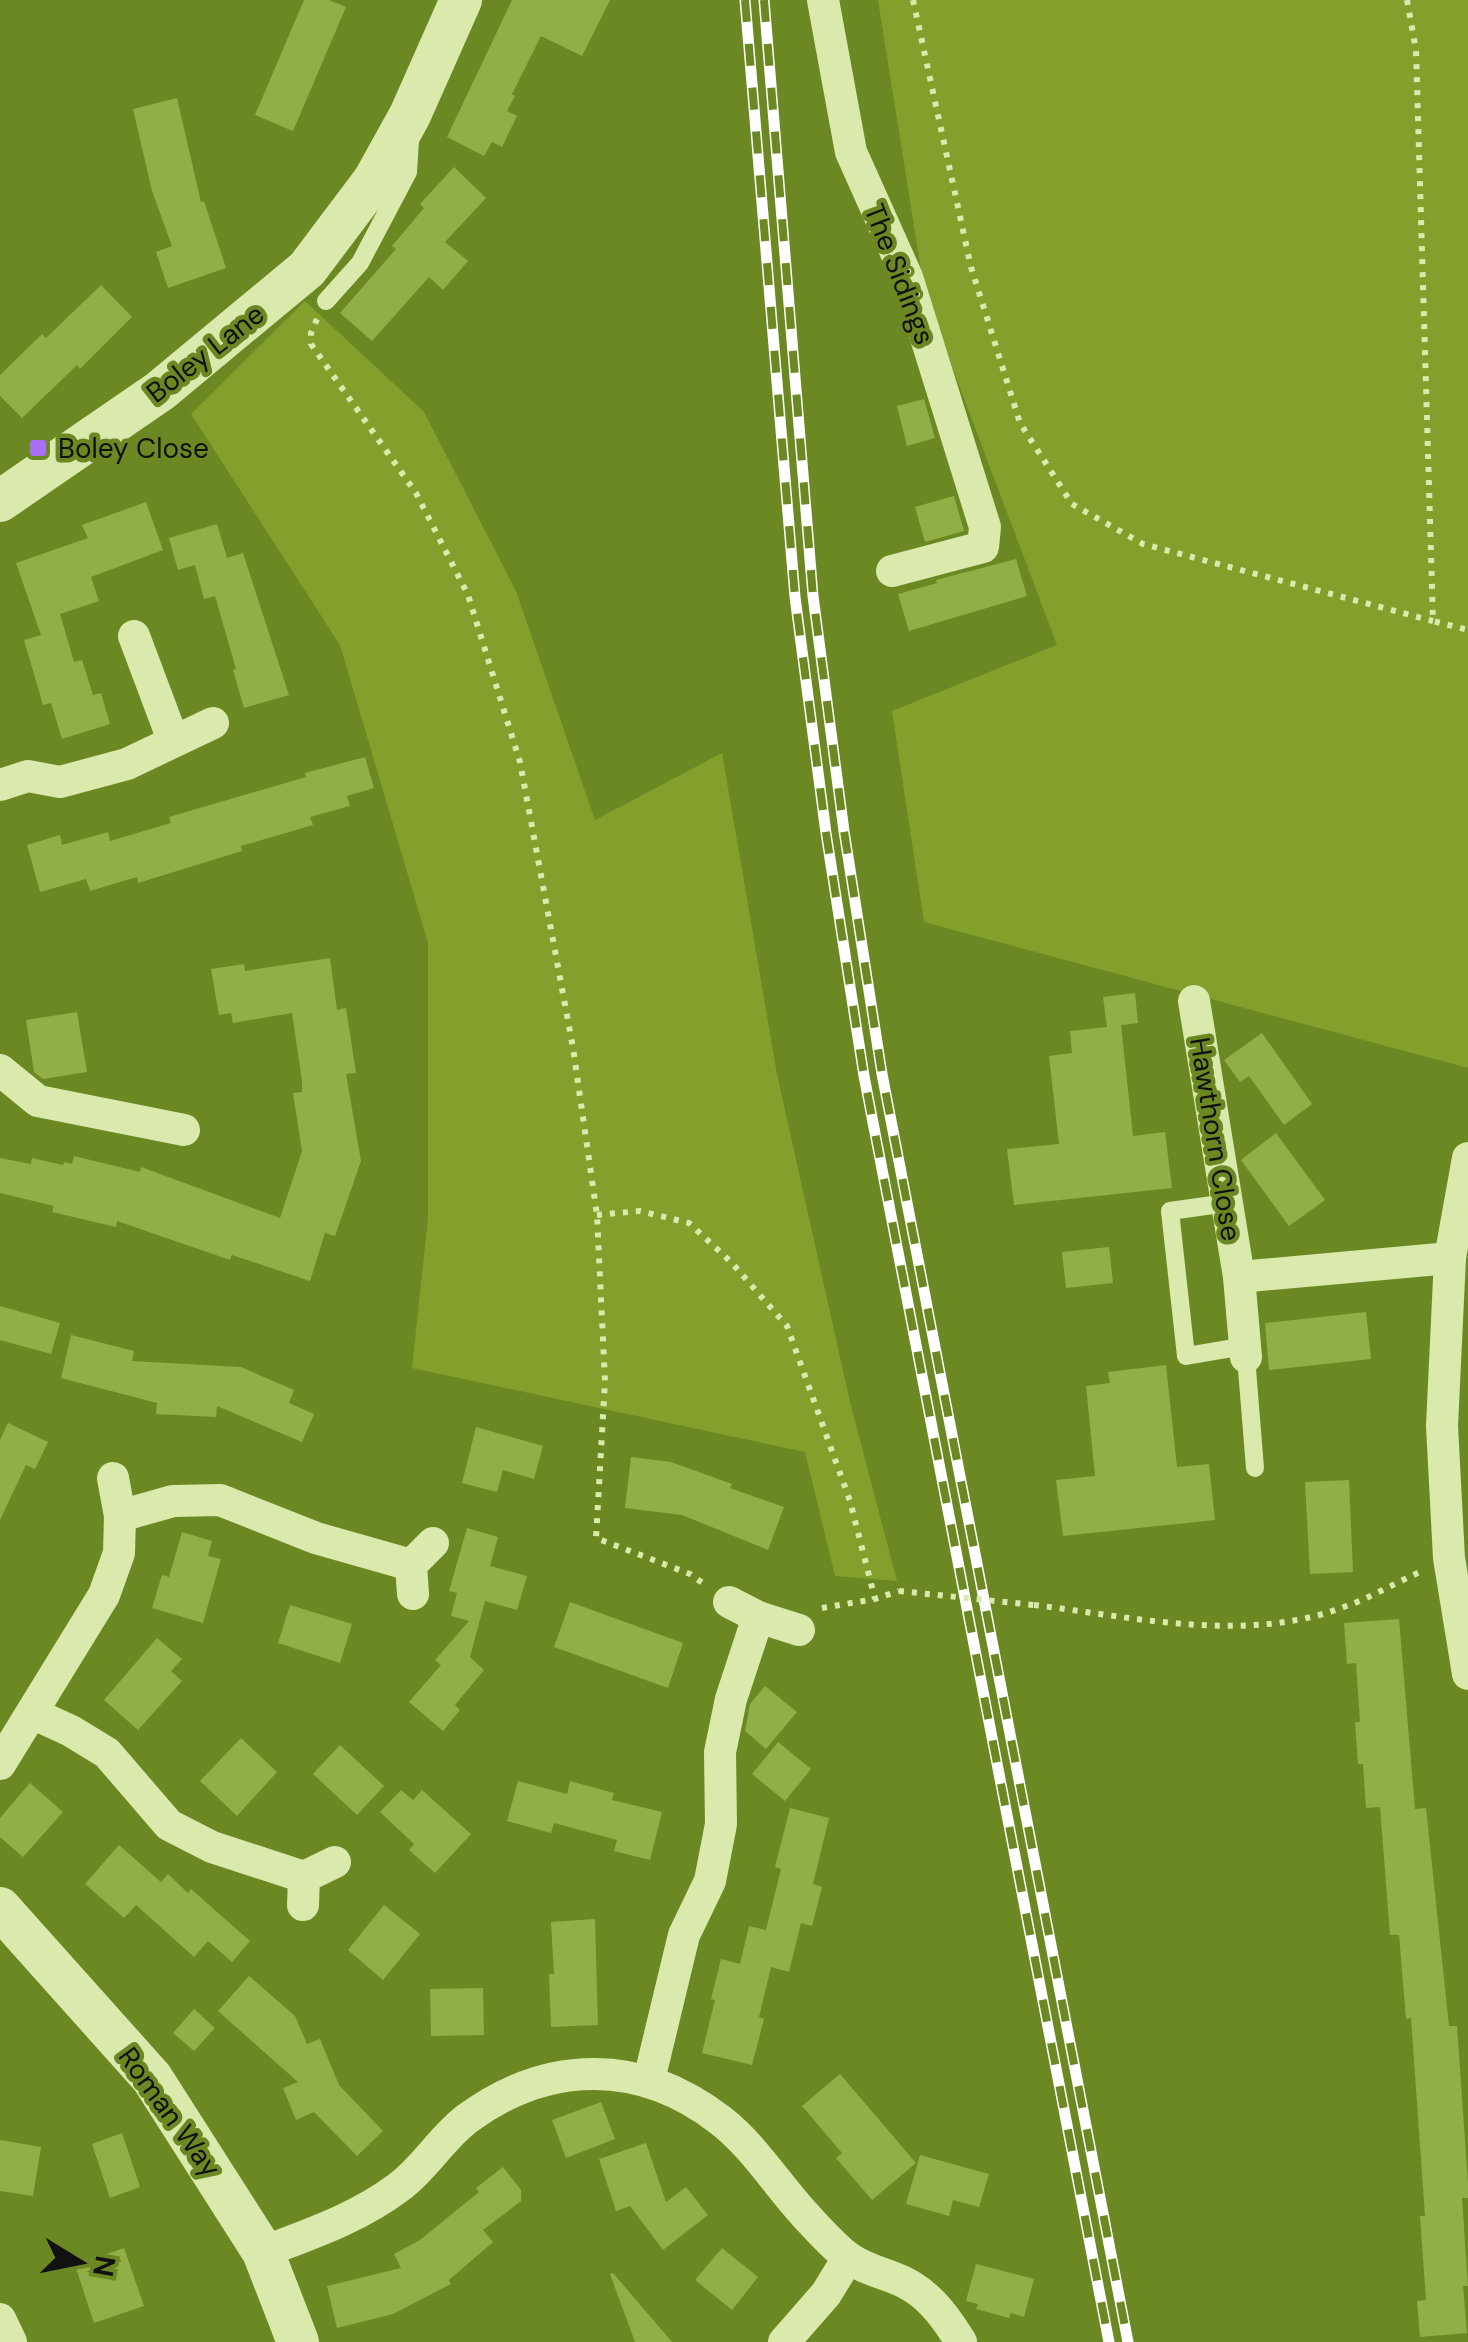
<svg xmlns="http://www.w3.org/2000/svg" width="1468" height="2342" viewBox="0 0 1468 2342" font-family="'DM Sans',sans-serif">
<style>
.green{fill:#82a02b}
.building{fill:#92ae46}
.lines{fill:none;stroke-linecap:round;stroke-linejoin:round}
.path{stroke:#daeaad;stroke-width:6;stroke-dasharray:5 8;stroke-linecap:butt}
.service{stroke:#daeaad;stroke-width:18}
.minor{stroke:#daeaad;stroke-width:32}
.tertiary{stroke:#daeaad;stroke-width:42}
.rail-casing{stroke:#fff;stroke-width:11}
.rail{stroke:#6c8822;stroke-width:8;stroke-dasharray:22;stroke-linecap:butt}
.path-bridge{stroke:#daeaad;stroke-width:6;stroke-dasharray:5 8;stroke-linecap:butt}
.poi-dot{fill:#a86ef6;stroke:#6c8822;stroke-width:4}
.labels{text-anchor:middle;stroke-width:9;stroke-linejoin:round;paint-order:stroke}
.street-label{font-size:28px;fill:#111;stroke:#6c8822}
.poi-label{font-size:28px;fill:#111;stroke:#6c8822;text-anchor:start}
</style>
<rect width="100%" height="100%" fill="#6c8822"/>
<g class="green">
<path d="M878,0H1468V1068L924,922L892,711L1057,645L925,295Z"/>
<path d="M305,301L424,412L516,591L595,820L722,753L777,1074L850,1402L897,1581L835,1576L805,1452L412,1368L428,1218V943L340,645L191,414Z"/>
</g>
<g class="building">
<path d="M304,0H329L346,7L293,131L255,115Z"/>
<path d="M512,0H610L582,56L541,36L512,94L515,96L507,111L517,116L502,147L492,142L484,156L447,137Z"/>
<path d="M177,98L201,202L204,201L226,268L168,288L156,252L172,246L152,191L133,109Z"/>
<path d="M454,167L486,198L445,242L468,261L443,290L429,277L372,341L340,313L396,249L392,246L424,208L420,204Z"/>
<path d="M101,285L132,317L80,369L77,365L22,418L0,396V375L42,334L46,338Z"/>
<path d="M924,399L935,438L907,446L897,406Z"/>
<path d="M954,496L964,531L925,542L915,507Z"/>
<path d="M146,502L163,550L91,577L99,601L60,614L74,662L82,660L93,695L101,693L110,724L62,739L51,703L43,705L24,640L41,635L16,563L88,538L82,525Z"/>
<path d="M217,524L227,558L243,553L289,695L244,708L233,670L236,669L215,596L204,599L195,565L178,570L169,538Z"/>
<path d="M1016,559L1027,596L909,631L898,594L937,583L936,580Z"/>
<path d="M365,757L374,788L347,796L350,806L310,817L313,825L241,846L242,851L138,883L137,877L90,891L86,879L40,892L27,845L60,835L62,845L108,832L110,841L171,823L169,817L306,777L305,773Z"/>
<path d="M330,958L337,1010L346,1008L356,1073L346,1074L361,1161L335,1236L325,1233L310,1281L232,1255L230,1260L117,1221L116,1227L52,1212L54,1206L0,1193V1158L31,1164L32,1158L63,1165L64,1162L72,1164L74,1156L140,1172L141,1167L280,1218L302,1151L293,1093L302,1092V1081L292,1013L233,1023L231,1013L219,1015L211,969L244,964L245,971Z"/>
<path d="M1135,993L1138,1023L1121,1025L1133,1136L1165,1132L1172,1188L1014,1205L1007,1149L1059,1144L1049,1056L1072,1053L1070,1031L1107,1027L1103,997Z"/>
<path d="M77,1012L87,1072L43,1079L34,1072L26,1020Z"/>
<path d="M1262,1033L1312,1104L1284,1125L1249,1076L1240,1082L1224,1060Z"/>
<path d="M1276,1133L1325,1200L1289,1226L1241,1160Z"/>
<path d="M1109,1247L1113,1283L1066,1288L1062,1252Z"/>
<path d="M0,1306L60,1323L51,1354L0,1340Z"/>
<path d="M1366,1312L1371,1359L1269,1370L1265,1323Z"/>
<path d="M71,1335L134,1351L132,1361L241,1367L294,1390L289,1403L314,1414L302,1442L217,1406L216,1417L156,1414L157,1403L61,1378Z"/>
<path d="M1166,1365L1177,1467L1209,1464L1215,1520L1063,1536L1056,1480L1095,1476L1086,1386L1110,1383L1108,1372Z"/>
<path d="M8,1423L48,1442L35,1469L26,1465L0,1520V1440Z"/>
<path d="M476,1427L543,1446L534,1479L503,1470L497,1492L462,1483Z"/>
<path d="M631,1457L671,1462L732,1484L730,1488L784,1507L768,1550L682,1515L625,1508Z"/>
<path d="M1349,1480L1353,1572L1310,1574L1305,1482Z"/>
<path d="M467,1528L498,1537L490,1566L527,1576L517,1610L485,1601L470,1657L484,1670L455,1705L460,1710L443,1731L409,1702L441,1665L435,1660L469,1621L451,1616L457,1593L449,1591Z"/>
<path d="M182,1532L212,1541L208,1556L221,1559L203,1623L152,1608L162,1575L169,1577Z"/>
<path d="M570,1602L683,1643L668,1688L554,1647Z"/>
<path d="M290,1605L352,1624L340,1663L278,1643Z"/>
<path d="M1399,1619L1415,1809L1426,1808L1449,2026H1457L1468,2183V2198H1462L1468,2286H1463L1467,2333L1420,2337L1417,2301L1426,2300L1420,2216H1425L1411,2018L1406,2019L1399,1935H1390L1380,1807L1366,1808L1363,1764H1358L1355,1722H1360L1356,1663L1347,1664L1344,1623Z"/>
<path d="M157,1638L182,1659L171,1671L182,1681L138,1730L104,1700Z"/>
<path d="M765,1686L797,1712L766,1749L745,1731L750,1704Z"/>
<path d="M241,1738L277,1772L237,1816L200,1781Z"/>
<path d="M778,1742L811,1769L785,1801L752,1774Z"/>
<path d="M340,1745L384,1786L357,1815L313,1774Z"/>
<path d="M518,1781L567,1794L570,1781L614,1793L612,1800L662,1812L650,1860L614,1851L617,1840L554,1823L551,1833L507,1821Z"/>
<path d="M30,1783L63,1812L23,1857L0,1837V1818Z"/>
<path d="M401,1790L413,1800L422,1790L471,1834L435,1873L409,1850L414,1844L380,1812Z"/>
<path d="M790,1808L829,1818L813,1884L822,1887L812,1926L801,1923L789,1972L771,1967L759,2017L764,2019L752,2065L702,2053L715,2000L711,1999L721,1959L740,1964L749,1926L766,1930L781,1869L775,1867Z"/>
<path d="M119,1845L161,1882L168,1874L188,1893L191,1889L250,1941L232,1962L208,1941L194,1957L136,1905L124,1918L85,1884Z"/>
<path d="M384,1905L420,1934L383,1980L348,1950Z"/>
<path d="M595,1919L598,2025L551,2027L549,1974H554L551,1922Z"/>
<path d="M249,1976L295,2016L307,2044L320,2039L339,2085L383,2131L357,2156L314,2112L296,2120L283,2088L298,2082L218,2011Z"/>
<path d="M483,1988L484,2035L431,2036L430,1989Z"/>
<path d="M194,2009L215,2028L194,2051L173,2033Z"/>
<path d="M840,2074L916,2163L872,2200L836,2158L842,2153L802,2106Z"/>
<path d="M601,2102L615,2139L566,2158L552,2120Z"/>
<path d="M122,2133L140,2187L110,2198L92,2144Z"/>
<path d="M0,2140L41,2147L33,2196L0,2191Z"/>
<path d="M646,2143L666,2202L686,2187L708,2215L663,2250L630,2206L616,2211L599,2159Z"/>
<path d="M920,2155L989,2174L979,2207L953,2200L949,2216L906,2204Z"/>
<path d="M503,2167L521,2190V2201L483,2230L493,2242L449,2280L451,2284L393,2314L337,2328L327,2286L401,2268L394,2254L420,2240L479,2192L476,2188Z"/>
<path d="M124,2248L144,2306L94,2323L75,2265Z"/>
<path d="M722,2248L758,2277L732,2310L695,2280Z"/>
<path d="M976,2264L1034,2279L1024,2317L1011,2313L1009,2318L976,2309L978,2304L966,2301Z"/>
<path d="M613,2273L672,2342H635L610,2274Z"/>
</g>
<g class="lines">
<g class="path">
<path d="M913,0L971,267L1020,423L1072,504L1143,544L1433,621"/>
<path d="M1407,0L1416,50L1433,621L1468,630"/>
<path d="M317,319L311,333V344L416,493L468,595L520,762L573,1048L597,1215L605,1381L596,1538L690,1574L704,1584"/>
<path d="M597,1215L640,1211L689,1223L731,1262L787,1326L850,1501L875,1599"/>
<path d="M1034,1605C1134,1617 1246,1644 1344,1607C1370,1598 1395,1583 1420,1572"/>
<path d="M822,1608L875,1599L899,1591"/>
</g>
<g class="service">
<path d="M326,301L360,263L408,172L410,141"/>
<path d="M1227,1203L1170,1211L1186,1356L1245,1346"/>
<path d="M1246,1357L1255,1468"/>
</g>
<g class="minor">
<path d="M823,0L851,152L907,277L985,527L983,547L892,571"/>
<path d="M134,636L173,740"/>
<path d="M0,785L28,776L60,782L127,764L213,723"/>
<path d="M1194,1001L1239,1277L1246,1357"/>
<path d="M0,1070L38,1101L184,1130"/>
<path d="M1468,1158L1450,1258L1442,1426L1449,1558L1468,1674"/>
<path d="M1239,1277L1450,1258"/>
<path d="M120,1516L173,1501L220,1500L316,1538L411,1565"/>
<path d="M413,1594L411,1565L433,1543"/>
<path d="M729,1602L758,1617L799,1630"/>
<path d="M32,1713L71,1731L107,1753L169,1825L212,1847L304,1877"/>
<path d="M0,1764L104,1595L119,1553L120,1516L113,1478"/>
<path d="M303,1905L304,1877L335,1862"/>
<path d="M649,2080L684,1935L710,1881L721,1824L720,1752L731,1699L758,1617"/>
<path d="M263,2252C310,2234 358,2218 399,2187C425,2168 442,2137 468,2118C549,2059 641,2059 720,2120C754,2146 777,2185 806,2216C819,2230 834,2247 849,2258C868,2272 892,2274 911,2286C933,2299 948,2321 961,2342"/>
<path d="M0,2319L11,2342"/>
<path d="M784,2342L826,2294L848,2258"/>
</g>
<g class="tertiary">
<path d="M0,501L160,391L307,269L374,180L410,115L461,0"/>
<path d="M0,1908L152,2078L263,2252L298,2342"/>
</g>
<g class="rail-casing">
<g id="rail">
<path d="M745,0L795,597L826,833L864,1076L1109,2342"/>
<path d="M764,0L813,596L844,831L882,1074L1128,2342"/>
</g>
</g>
<use href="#rail" class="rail"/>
<path class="path-bridge" d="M899,1591L1034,1605"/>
</g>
<rect class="poi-dot" x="28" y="438" width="20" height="20" rx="5"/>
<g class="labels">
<g class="street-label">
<text transform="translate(900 274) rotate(69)" y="10">The Sidings</text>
<text transform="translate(205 353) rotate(-38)" y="10">Boley Lane</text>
<text transform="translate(1216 1139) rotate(81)" y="10">Hawthorn Close</text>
<text transform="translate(170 2112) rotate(54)" y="10">Roman Way</text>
</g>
<g class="poi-label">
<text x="58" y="458">Boley Close</text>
</g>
</g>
<g transform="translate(80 2262) rotate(100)" stroke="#6c8822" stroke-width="8" paint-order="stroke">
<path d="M0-8L18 38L0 25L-18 38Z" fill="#111111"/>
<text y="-15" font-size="28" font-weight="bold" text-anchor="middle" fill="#111111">N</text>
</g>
</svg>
